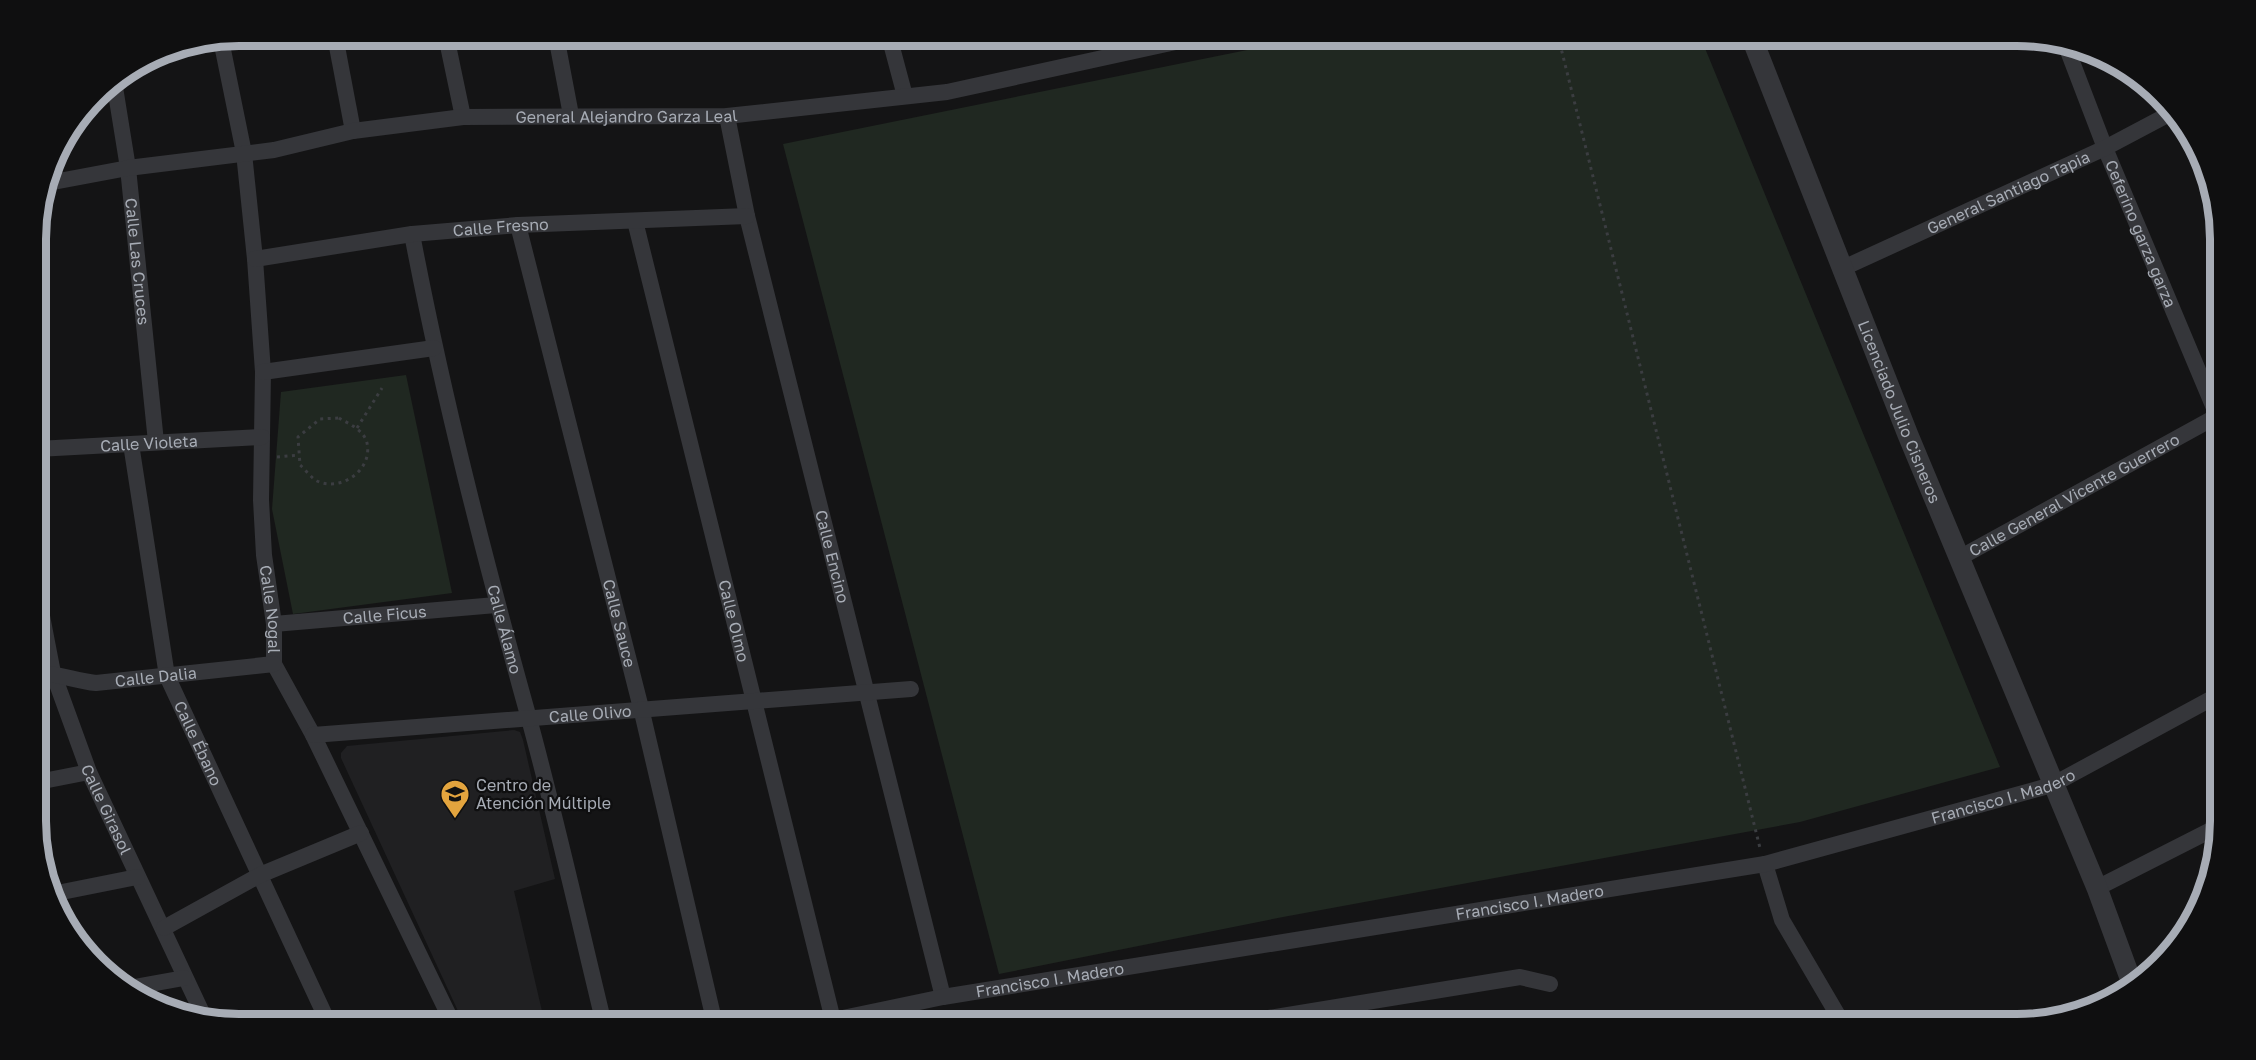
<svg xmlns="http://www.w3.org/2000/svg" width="2256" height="1060" viewBox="0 0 2256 1060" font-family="'Golos Text',sans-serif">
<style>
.built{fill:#202022}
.green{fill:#202821}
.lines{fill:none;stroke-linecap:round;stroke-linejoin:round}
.stream{stroke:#2e373d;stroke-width:5}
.path{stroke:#3b3d41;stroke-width:3;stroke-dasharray:3 4.5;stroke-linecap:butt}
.minor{stroke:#35363a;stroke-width:16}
.tertiary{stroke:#35363a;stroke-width:21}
.labels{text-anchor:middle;stroke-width:4.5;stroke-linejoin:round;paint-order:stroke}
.street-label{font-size:16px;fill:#a7acb5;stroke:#0f0f10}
.poi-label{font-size:16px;fill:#a7acb5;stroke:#0f0f10;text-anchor:start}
.rim{fill:none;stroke:#a7acb5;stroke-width:8}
</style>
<rect width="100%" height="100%" fill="#141415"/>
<path class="built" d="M514,730L520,732L523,740L555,879L514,891L545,1024H464L341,758V753L347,746Z"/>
<g class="green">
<path d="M1316,36H1700L2000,767L1800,822L1283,917L999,974L783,144Z"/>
<path d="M406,375L452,593L293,614L272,509L281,392Z"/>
</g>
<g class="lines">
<path class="stream" d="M1472,1024L1487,1021L1495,1024"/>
<g class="path">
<path d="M1558,36L1760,848"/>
<path d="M339,418C349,424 364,430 367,443C373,470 341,492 317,481C311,478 305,469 300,465L298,437L320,419Z"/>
<path d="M357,428L382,388"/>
<path d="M277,457L299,455"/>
</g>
<g class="minor">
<path d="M335,36L353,131"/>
<path d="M446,36L463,117"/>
<path d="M556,36L571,115"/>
<path d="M889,36L905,96"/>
<path id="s1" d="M221,40L244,153L255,259L263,372L261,500L264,555L274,624V664L313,735L453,1024"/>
<path id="s2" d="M2066,46L2105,148L2219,420"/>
<path id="s3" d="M114,81L128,168L156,442"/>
<path id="s4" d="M727,116L747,216L943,997"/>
<path id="s5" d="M48,183L128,168L274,150L353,131L463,117L727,116L947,92L1203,36"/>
<path id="s6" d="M635,221L833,1020"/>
<path id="s7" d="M518,225L641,708L715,1024"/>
<path id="s8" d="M412,234C443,397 484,556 528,715C556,817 579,921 604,1024"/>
<path id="s9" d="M255,259L412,234L518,225L747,216"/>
<path id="s10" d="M1841,269L2105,148L2173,112"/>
<path d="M263,372L434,348"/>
<path d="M37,386L42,448"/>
<path id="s11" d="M131,444L167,676L329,1024"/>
<path id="s12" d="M37,449L262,437"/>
<path id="s13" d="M1961,557L2219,415"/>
<path id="s14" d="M37,590L53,673L89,772L204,1017"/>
<path id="s15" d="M274,624L496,605"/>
<path id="s16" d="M37,673C58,673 75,681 96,683L274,664"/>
<path id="s17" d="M313,735L911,689"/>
<path d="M38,782L89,772"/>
<path d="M1765,864L1782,920L1843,1024"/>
<path d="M2097,888L2219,826"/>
<path d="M57,893L137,877"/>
<path d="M164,928L260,875L361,833"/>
<path d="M134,987L184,978"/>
<path id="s18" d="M814,1024L943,997L1765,864L2052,785L2220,694"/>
<path d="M1232,1024L1520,977L1550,984"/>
</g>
<path class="tertiary" id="s19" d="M1751,36L1908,435L2097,888L2133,986"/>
</g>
<defs>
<g id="school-pin" transform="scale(1.5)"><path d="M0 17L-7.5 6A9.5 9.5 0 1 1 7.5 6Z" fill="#e3a43e" stroke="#0f0f10"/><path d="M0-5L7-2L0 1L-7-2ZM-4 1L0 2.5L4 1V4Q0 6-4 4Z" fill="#111"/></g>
</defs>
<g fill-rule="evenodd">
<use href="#school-pin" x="455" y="794"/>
</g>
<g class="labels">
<g class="street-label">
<text dy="6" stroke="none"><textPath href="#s5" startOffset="584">General Alejandro Garza Leal</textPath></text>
<text dy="6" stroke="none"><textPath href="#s10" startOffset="184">General Santiago Tapia</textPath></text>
<text dy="6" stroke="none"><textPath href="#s9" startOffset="248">Calle Fresno</textPath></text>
<text dy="6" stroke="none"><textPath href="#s2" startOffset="202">Ceferino garza garza</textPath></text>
<text dy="6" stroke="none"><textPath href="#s3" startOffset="182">Calle Las Cruces</textPath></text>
<text dy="6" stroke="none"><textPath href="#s19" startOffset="404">Licenciado Julio Cisneros</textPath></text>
<text dy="6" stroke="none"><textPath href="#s12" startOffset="112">Calle Violeta</textPath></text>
<text dy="6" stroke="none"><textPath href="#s13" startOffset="129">Calle General Vicente Guerrero</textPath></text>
<text dy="6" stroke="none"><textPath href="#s4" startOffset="453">Calle Encino</textPath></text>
<text dy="6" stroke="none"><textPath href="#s1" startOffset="573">Calle Nogal</textPath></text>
<text dy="6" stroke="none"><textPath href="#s15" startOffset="111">Calle Ficus</textPath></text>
<text dy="6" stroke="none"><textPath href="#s6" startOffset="412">Calle Olmo</textPath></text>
<text dy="6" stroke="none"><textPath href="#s7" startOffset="411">Calle Sauce</textPath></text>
<text dy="6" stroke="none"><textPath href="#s8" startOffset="406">Calle Álamo</textPath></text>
<text dy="6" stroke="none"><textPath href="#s16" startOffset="120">Calle Dalia</textPath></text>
<text dy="6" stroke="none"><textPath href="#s17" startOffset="278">Calle Olivo</textPath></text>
<text dy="6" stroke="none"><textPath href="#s11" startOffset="309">Calle Ébano</textPath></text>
<text dy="6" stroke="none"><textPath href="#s18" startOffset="1212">Francisco I. Madero</textPath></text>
<text dy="6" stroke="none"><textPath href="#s14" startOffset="231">Calle Girasol</textPath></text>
<text dy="6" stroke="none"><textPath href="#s18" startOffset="726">Francisco I. Madero</textPath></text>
<text dy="6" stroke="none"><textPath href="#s18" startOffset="240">Francisco I. Madero</textPath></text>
</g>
<g class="poi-label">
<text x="476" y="791">Centro de<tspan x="476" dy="18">Atención Múltiple</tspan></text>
</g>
</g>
<path d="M0 0H2256V1060H0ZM239 46H2017A193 193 0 0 1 2210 239V821A193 193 0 0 1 2017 1014H239A193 193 0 0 1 46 821V239A193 193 0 0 1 239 46Z" fill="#0f0f10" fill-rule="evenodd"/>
<path class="rim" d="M239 46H2017A193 193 0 0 1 2210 239V821A193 193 0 0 1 2017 1014H239A193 193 0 0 1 46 821V239A193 193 0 0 1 239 46Z"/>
</svg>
